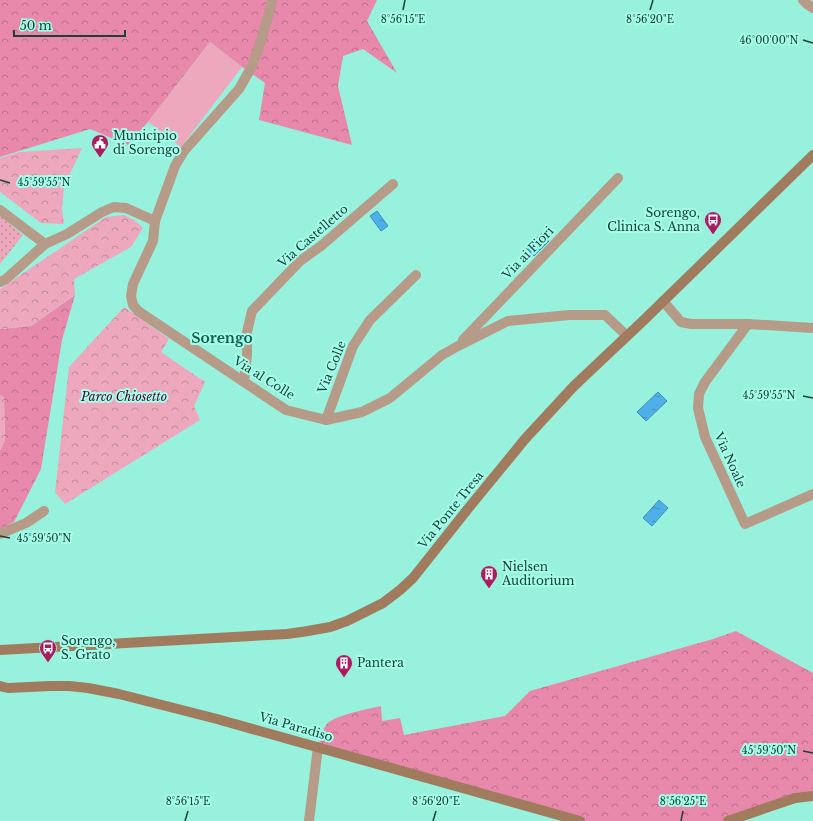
<svg xmlns="http://www.w3.org/2000/svg" width="813" height="821" viewBox="0 0 813 821" font-family="'Libre Baskerville',serif">
<style>
.grass{fill:url(#grass-dots)}
.forest{fill:url(#forest-crowns)}
.park{fill:url(#park-crowns)}
.pitch{fill:#eda8be}
.water{fill:url(#water-ripples);stroke:#3f8fb4}
.lines{fill:none;stroke-linecap:round;stroke-linejoin:round}
.minor{stroke:#b59b88;stroke-width:10}
.secondary{stroke:#a07b5e;stroke-width:10}
.ticks{fill:none;stroke:#1b4139;stroke-width:1.5}
.labels{text-anchor:middle;stroke-width:4;stroke-linejoin:round;paint-order:stroke}
.poi-label{font-size:12px;fill:#1b4139;stroke:#a4feea;text-anchor:start}
.street-label{font-size:12px;fill:#1b4139;stroke:#a4feea}
.park-label{font-size:12px;font-style:italic;fill:#57002c;stroke:#a4feea}
.quarter-label{font-size:14px;font-weight:bold;fill:#166053;stroke:#a4feea}
.ticks-label{font-size:10px;text-anchor:middle;fill:#1b4139;stroke:#a4feea;stroke-width:4;stroke-linejoin:round;paint-order:stroke}
</style>
<defs>
<pattern id="grass-dots" width="8" height="8" patternUnits="userSpaceOnUse"><rect width="8" height="8" fill="#eda8be"/><path d="M2 2h.1M6 6h.1" fill="none" stroke="#bf8a9b" stroke-width="1.8" stroke-linecap="round"/></pattern>
<pattern id="forest-crowns" width="20" height="18" patternUnits="userSpaceOnUse"><rect width="20" height="18" fill="#e888aa"/><path d="M2 6a3 3 0 1 1 6 0M12 15a3 3 0 1 1 6 0" fill="none" stroke="#bb718b"/></pattern>
<pattern id="park-crowns" width="20" height="18" patternUnits="userSpaceOnUse"><rect width="20" height="18" fill="#eda8be"/><path d="M2 6a3 3 0 1 1 6 0M12 15a3 3 0 1 1 6 0" fill="none" stroke="#bf8a9b"/></pattern>
<pattern id="water-ripples" width="26" height="14" patternUnits="userSpaceOnUse"><rect width="26" height="14" fill="#4eb0e9"/><path d="M2 4q2-2 4 0t4 0M15 11q2-2 4 0t4 0" fill="none" stroke="#4091be"/></pattern>
</defs>
<rect width="100%" height="100%" fill="#97f1dc"/>
<path class="grass" d="M0,216L23,235L0,264Z"/>
<g class="forest">
<path d="M0,0H377L367,21L397,73L363,49L343,56L338,86L352,145L259,120L265,83L242,67L210,42L148,122L128,145L90,129L0,157Z"/>
<path d="M75,295L62,340L41,469L14,522L0,529V451L5,440L4,398L0,395V329L31,326Z"/>
<path d="M736,631L813,673V796L728,821H580L318,747C320,740 323,728 327,724C335,715 368,709 381,706L382,721L400,718L404,735L505,716L530,691L713,639Z"/>
</g>
<g class="park">
<path d="M82,148L64,187L62,209L64,224L41,223L0,192V158L19,152Z"/>
<path d="M124,215L134,220L143,228L131,247L74,279L75,295L31,326L0,329V289L106,217Z"/>
<path d="M124,307L169,339L161,352L205,382L194,406L200,420L65,504L55,492L69,367Z"/>
<path d="M0,395L4,397L5,440L0,451Z"/>
</g>
<path class="pitch" d="M210,42L242,67L181,147L148,122Z"/>
<g class="water">
<path d="M377,211L388,226L381,231L370,216Z"/>
<path d="M542,233L549,241L534,256L526,248Z"/>
<path d="M658,392L667,401L646,421L637,412Z"/>
<path d="M659,500L668,508L652,526L643,518Z"/>
</g>
<g class="lines">
<g class="minor">
<path d="M272,0L268,17L257,53L251,68L239,89L184,151L175,166L155,221L153,241L133,284L131,296L133,305L138,311L271,400L286,410L326,420L362,412L390,398L442,355L458,346L508,321L569,315H605L627,336"/>
<path d="M803,0L807,4L813,8"/>
<path d="M0,210L45,244"/>
<path d="M0,282L6,279L45,244L67,234L102,212L114,207L126,208L155,221"/>
<path d="M663,301L681,322L691,324H748L813,328"/>
<path d="M748,324L705,382L699,394L698,408L705,437L745,524L813,494"/>
<path d="M463,340L618,178"/>
<path d="M244,382L247,355V332L252,311L300,261L321,246L393,184"/>
<path d="M326,420L353,346L370,320L416,275"/>
<path d="M0,534L26,523L44,511"/>
<path d="M309,821L318,747"/>
</g>
<g class="secondary">
<path d="M0,650L287,634L308,631L330,627L347,621L383,603L400,590L413,578L471,505L525,439L574,386L645,319L813,155"/>
<path d="M0,686L8,688L50,686H69L88,688L119,694L217,719L580,821"/>
<path d="M728,821L795,798L813,796"/>
</g>
</g>
<path class="ticks" d="M403,10L405,0M650,10L653,0M803,40L813,43M0,180L10,183M803,396L813,398M0,536L10,538M803,751L813,753M185,821L188,811M433,821L436,811M681,821L683,811"/>
<defs>
<g id="civic-pin" transform="scale(0.9)"><path d="M0 17L-7.5 6A9.5 9.5 0 1 1 7.5 6Z" fill="#a91d60" stroke="#a4feea"/><path d="M-.6-6.5H3V-4.5H.6V-3L4-1V1h2V6H-6V1h2V-1L-.6-3ZM-1.2 2.5V6h2.4V2.5Z" fill="#fff"/></g>
<g id="bus-pin" transform="scale(0.9)"><path d="M0 17L-7.5 6A9.5 9.5 0 1 1 7.5 6Z" fill="#a91d60" stroke="#a4feea"/><path d="M-5-6H5V4H4V6H2V4H-2V6H-4V4H-5ZM-3.5-4V0h7V-4ZM-3.5 1.2v1.5H-2V1.2ZM2 1.2v1.5H3.5V1.2Z" fill="#fff"/></g>
<g id="building-pin" transform="scale(0.9)"><path d="M0 17L-7.5 6A9.5 9.5 0 1 1 7.5 6Z" fill="#a91d60" stroke="#a4feea"/><path d="M-4-6H4V6H1V3H-1V6H-4ZM-2.5-4.3h1.7v1.8h-1.7ZM.8-4.3h1.7v1.8H.8ZM-2.5-1h1.7V.8h-1.7ZM.8-1h1.7V.8H.8Z" fill="#fff"/></g>
</defs>
<g fill-rule="evenodd">
<use href="#civic-pin" x="100" y="143"/>
<use href="#bus-pin" x="713" y="220"/>
<use href="#building-pin" x="489" y="574"/>
<use href="#bus-pin" x="48" y="648"/>
<use href="#building-pin" x="344" y="663"/>
</g>
<g class="labels">
<g class="poi-label">
<text x="113" y="140">Municipio<tspan x="113" dy="14">di Sorengo</tspan></text>
<text x="700" y="217" text-anchor="end">Sorengo,<tspan x="700" dy="14">Clinica S. Anna</tspan></text>
<text x="502" y="571">Nielsen<tspan x="502" dy="14">Auditorium</tspan></text>
<text x="61" y="645">Sorengo,<tspan x="61" dy="14">S. Grato</tspan></text>
<text x="357" y="667">Pantera</text>
</g>
<g class="street-label">
<text transform="translate(313 236) rotate(-41)" y="4">Via Castelletto</text>
<text transform="translate(528 253) rotate(-46)" y="4">Via ai Fiori</text>
<text transform="translate(332 367) rotate(-68)" y="4">Via Colle</text>
<text transform="translate(264 378) rotate(32)" y="4">Via al Colle</text>
<text transform="translate(730 460) rotate(66)" y="4">Via Noale</text>
<text transform="translate(451 510) rotate(-51)" y="4">Via Ponte Tresa</text>
<text transform="translate(296 727) rotate(16)" y="4">Via Paradiso</text>
</g>
<g class="park-label">
<text x="124" y="401">Parco Chiosetto</text>
</g>
<g class="quarter-label">
<text x="222" y="343">Sorengo</text>
</g>
</g>
<g class="ticks-label">
<text x="403" y="23">8°56'15"E</text>
<text x="650" y="23">8°56'20"E</text>
<text x="769" y="44">46°00'00"N</text>
<text x="44" y="186">45°59'55"N</text>
<text x="769" y="399">45°59'55"N</text>
<text x="44" y="542">45°59'50"N</text>
<text x="769" y="754">45°59'50"N</text>
<text x="188" y="805">8°56'15"E</text>
<text x="436" y="805">8°56'20"E</text>
<text x="683" y="805">8°56'25"E</text>
</g>
<path d="M14 30v6h111v-6" fill="none" stroke="#1b4139" stroke-width="2"/>
<text x="20" y="30" font-size="12" fill="#1b4139" stroke="#a4feea" stroke-width="3" paint-order="stroke">50 m</text>
</svg>
